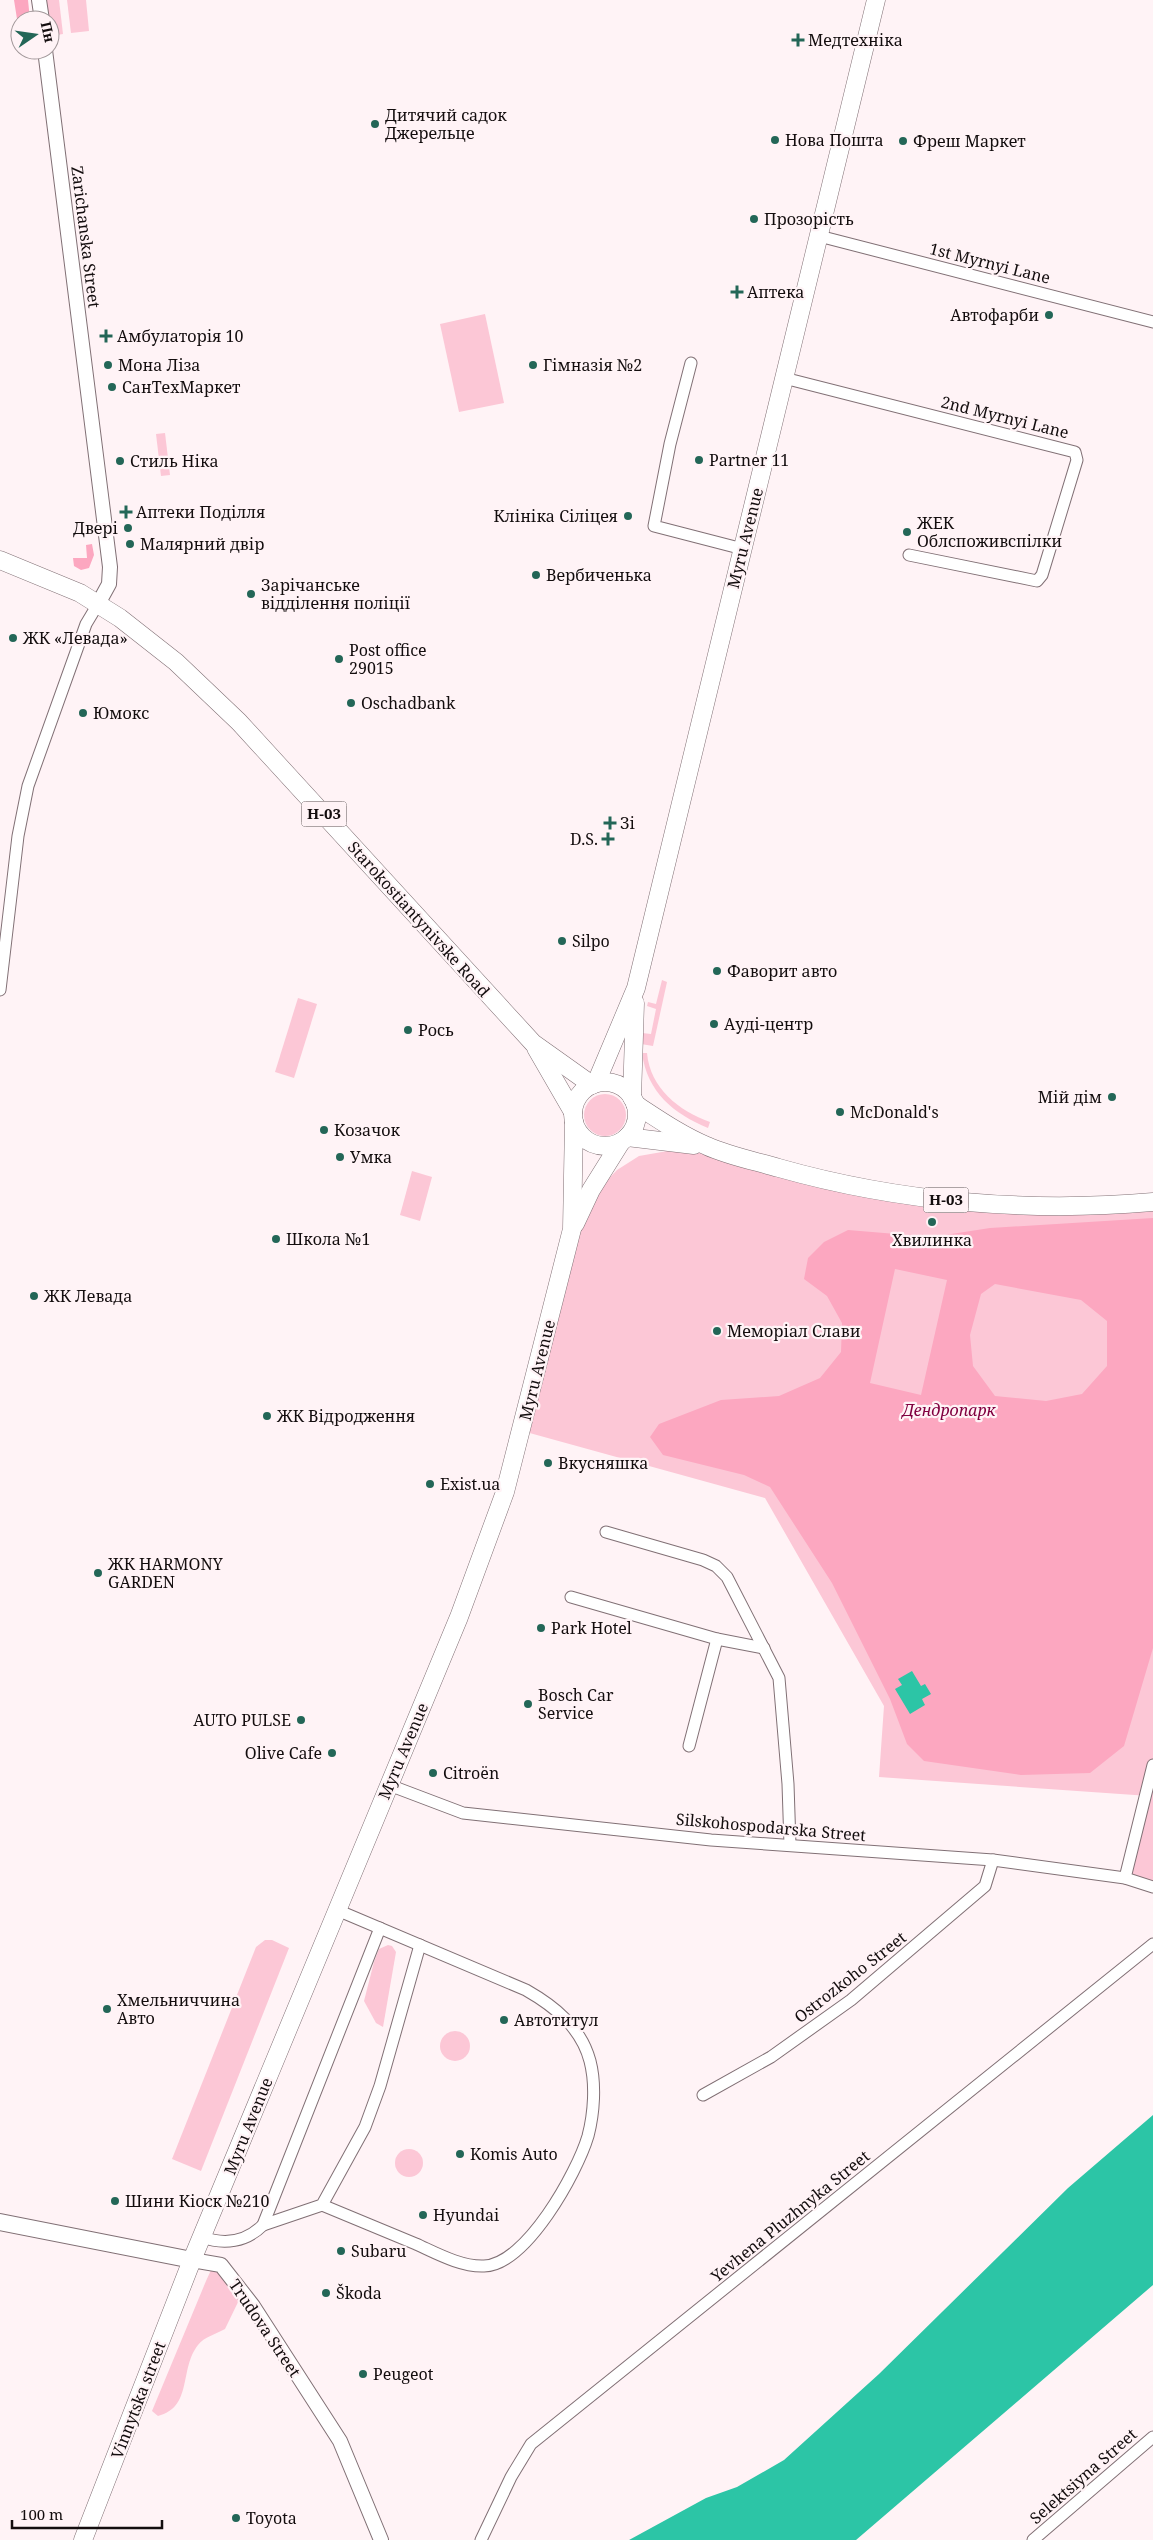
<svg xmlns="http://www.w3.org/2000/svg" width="1153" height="2540" viewBox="0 0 1153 2540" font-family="'Noto Serif',serif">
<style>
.green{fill:#fcc7d6}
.forest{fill:#fca7c0;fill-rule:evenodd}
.water{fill:#2cc5a6}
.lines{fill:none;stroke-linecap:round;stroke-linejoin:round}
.minor-casing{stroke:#817075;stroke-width:13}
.tertiary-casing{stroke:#817075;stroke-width:16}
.secondary-casing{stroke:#817075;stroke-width:18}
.primary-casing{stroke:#817075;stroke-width:19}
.minor{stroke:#fff;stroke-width:11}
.tertiary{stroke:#fff;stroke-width:14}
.secondary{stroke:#fff;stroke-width:16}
.primary{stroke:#fff;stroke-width:18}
.poi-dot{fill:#236657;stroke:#fff3f6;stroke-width:2}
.labels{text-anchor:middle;stroke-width:4.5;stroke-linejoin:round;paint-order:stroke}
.shield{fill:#fff3f6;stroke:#5a5254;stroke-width:1}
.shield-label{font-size:15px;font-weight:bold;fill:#130d0e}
.poi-label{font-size:16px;fill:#130d0e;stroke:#fff3f6;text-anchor:start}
.street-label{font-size:16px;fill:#130d0e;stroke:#fff3f6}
.park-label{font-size:16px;font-style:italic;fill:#810040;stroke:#fff3f6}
</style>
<rect width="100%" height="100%" fill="#fff3f6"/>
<g class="green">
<path d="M46,0H59L63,34L51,36Z"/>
<path d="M67,0H86L89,31L71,33Z"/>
<path d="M485,314L504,403L459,412L440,324Z"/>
<path d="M165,433L170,475L161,476L156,434Z"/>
<path d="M662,980L667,982L653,1046L641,1044L642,1033L651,1034L656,1009L647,1006L648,1002L656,1004Z"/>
<path d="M298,998L317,1004L294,1078L275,1072Z"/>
<path d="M642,1053H647C650,1088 679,1111 710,1122L708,1128C674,1114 647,1092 642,1053Z"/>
<circle cx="605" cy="1115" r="21"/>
<path d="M679,1149L707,1151L890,1197L1153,1207V1882L1130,1875L1149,1796L879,1777L884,1706L765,1498L526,1432L576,1230L595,1193L617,1170L639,1156Z"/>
<path d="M412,1171L432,1177L420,1221L400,1215Z"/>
<path d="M265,1940H272L289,1948L201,2171L172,2159L256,1947Z"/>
<path d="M388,1945L392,1946L396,1952L383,2027L376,2023L364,2001L374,1962L379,1949Z"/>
<circle cx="455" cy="2046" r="15"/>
<circle cx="409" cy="2163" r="14"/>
<path d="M218,2269L240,2298L225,2329C216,2334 204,2337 198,2345C179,2369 193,2407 158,2416L152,2411L206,2281L211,2270Z"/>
</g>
<g class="forest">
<path d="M14,0H28L30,20H20V38Z"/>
<path d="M92,544L94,555L89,568L81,570L74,566L73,558H87L86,545Z"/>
<path d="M1153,1218V1648L1124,1746L1090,1773L1021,1775L924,1761L907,1744L890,1699L832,1583L770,1487L744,1475L663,1455L650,1437L659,1424L721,1400L779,1396L820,1378L841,1352L842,1323L827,1296L804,1279L808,1258L824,1242L848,1230L932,1237L990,1228ZM895,1269L947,1280L921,1395L870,1383ZM995,1284L1081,1300L1107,1321V1366L1082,1394L1046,1401L995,1396L973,1366L970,1335L981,1294Z"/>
</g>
<g class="water">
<path d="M912,1671L921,1686L925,1684L931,1694L922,1699L925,1705L910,1714L895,1689L902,1685L898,1679Z"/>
<path d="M1153,2115V2285L856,2540H629L706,2498L737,2487L784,2460L879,2374L1068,2188Z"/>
</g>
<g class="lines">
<g class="minor-casing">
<g id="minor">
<path d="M819,236L1153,322"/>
<path d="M691,363L670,444L654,526L743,549"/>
<path d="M784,378L1075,452L1077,460L1042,575L1037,581L909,555"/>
<path d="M0,990L18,836L28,786L86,624L98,604"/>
<path d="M606,1532L703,1560L716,1566L727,1577L779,1678L788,1784L790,1845"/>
<path d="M571,1597L717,1639L764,1648"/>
<path d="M689,1746L717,1639"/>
<path d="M389,1785L463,1813L711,1840L993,1860L1125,1878L1153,1887"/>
<path d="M1125,1878L1153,1765"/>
<path d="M703,2095L771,2057L851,2000L985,1886L993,1860"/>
<path d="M322,2205C353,2218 385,2231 416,2244C436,2253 461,2267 484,2266C526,2265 577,2173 588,2136C594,2113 596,2084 590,2061C581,2027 554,2006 526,1990L337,1910"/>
<path d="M263,2225L322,2205L365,2127L380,2086L420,1945"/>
<path d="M202,2237C224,2245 246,2242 263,2225L380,1928"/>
<path d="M481,2540L511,2477L531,2444L1153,1944"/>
<path d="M1033,2540L1153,2437"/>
</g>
</g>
<g class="tertiary-casing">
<g id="tertiary">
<path d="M39,0L42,20"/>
<path d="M45,50L110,567L109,584L98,604"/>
<path d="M192,2260L221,2265L253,2306L340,2441L381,2540"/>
</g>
</g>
<g class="secondary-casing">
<path id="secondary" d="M0,2222L192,2260"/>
</g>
<g class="primary-casing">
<g id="primary">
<path d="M0,560L80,593L120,618L176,662L239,722L533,1043L592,1085"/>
<path d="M536,1048L573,1112"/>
<circle cx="605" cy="1114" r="32"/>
<path d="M596,1083L636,988L876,0"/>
<path d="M632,1098L635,1003"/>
<path d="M635,1104C658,1119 681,1135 707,1146C729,1156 755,1161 779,1168C899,1202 1028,1213 1153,1202"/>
<path d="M627,1137L694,1145"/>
<path d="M575,1224L591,1190L621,1142"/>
<path d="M83,2540L192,2260L459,1617L505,1492L572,1229L574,1122"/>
</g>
</g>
<use href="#minor" class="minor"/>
<use href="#tertiary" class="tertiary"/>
<use href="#secondary" class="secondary"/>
<use href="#primary" class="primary"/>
</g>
<g class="poi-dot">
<path d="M795.5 32.5h5v5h5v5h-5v5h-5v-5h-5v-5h5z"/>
<circle cx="375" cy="124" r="5"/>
<circle cx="775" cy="140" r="5"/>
<circle cx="903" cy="141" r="5"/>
<circle cx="754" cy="219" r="5"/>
<path d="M734.5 284.5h5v5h5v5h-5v5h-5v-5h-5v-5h5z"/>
<circle cx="1049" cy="315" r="5"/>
<path d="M103.5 328.5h5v5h5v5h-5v5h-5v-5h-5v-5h5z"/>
<circle cx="108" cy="365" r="5"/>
<circle cx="533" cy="365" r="5"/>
<circle cx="112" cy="387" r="5"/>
<circle cx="699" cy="460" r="5"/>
<circle cx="120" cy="461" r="5"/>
<path d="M123.5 504.5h5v5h5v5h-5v5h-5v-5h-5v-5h5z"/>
<circle cx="628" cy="516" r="5"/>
<circle cx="128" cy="528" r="5"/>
<circle cx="907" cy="532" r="5"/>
<circle cx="130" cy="544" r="5"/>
<circle cx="536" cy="575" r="5"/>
<circle cx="251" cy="594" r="5"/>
<circle cx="13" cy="638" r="5"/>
<circle cx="339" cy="659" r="5"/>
<circle cx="351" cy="703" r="5"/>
<circle cx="83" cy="713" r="5"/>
<path d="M607.5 815.5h5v5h5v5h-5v5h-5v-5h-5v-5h5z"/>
<path d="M605.5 831.5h5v5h5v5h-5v5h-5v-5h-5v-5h5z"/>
<circle cx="562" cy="941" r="5"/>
<circle cx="717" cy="971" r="5"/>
<circle cx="714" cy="1024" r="5"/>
<circle cx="408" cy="1030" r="5"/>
<circle cx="1112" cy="1097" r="5"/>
<circle cx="840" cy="1112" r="5"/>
<circle cx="324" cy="1130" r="5"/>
<circle cx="340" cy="1157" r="5"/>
<circle cx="932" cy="1222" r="5"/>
<circle cx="276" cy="1239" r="5"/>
<circle cx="34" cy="1296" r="5"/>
<circle cx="717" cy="1331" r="5"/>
<circle cx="267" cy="1416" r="5"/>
<circle cx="548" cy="1463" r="5"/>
<circle cx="430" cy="1484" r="5"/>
<circle cx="98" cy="1573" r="5"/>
<circle cx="541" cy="1628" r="5"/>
<circle cx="528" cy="1704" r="5"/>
<circle cx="301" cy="1720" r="5"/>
<circle cx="332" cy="1753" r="5"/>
<circle cx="433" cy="1773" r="5"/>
<circle cx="107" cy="2009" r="5"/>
<circle cx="504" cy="2020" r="5"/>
<circle cx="460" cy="2154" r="5"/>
<circle cx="115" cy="2201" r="5"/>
<circle cx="423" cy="2215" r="5"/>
<circle cx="341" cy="2251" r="5"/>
<circle cx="326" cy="2293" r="5"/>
<circle cx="363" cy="2374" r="5"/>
<circle cx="236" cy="2518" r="5"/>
</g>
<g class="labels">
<g class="shield">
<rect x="301.5" y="801.5" width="45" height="25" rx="4"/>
<rect x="923.5" y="1187.5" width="45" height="25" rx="4"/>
</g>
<g class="shield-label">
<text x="324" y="819">Н-03</text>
<text x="946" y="1205">Н-03</text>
</g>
<g class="poi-label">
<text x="808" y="46">Медтехніка</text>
<text x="385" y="121">Дитячий садок<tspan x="385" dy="18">Джерельце</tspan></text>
<text x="785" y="146">Нова Пошта</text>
<text x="913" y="147">Фреш Маркет</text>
<text x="764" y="225">Прозорість</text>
<text x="747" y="298">Аптека</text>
<text x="1039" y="321" text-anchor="end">Автофарби</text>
<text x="117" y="342">Амбулаторія 10</text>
<text x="118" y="371">Мона Ліза</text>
<text x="543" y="371">Гімназія №2</text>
<text x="122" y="393">СанТехМаркет</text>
<text x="709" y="466">Partner 11</text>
<text x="130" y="467">Стиль Ніка</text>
<text x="136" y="518">Аптеки Поділля</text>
<text x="618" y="522" text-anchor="end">Клініка Сіліцея</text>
<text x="917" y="529">ЖЕК<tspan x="917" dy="18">Облспоживспілки</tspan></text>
<text x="118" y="534" text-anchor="end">Двері</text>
<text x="140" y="550">Малярний двір</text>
<text x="546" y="581">Вербиченька</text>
<text x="261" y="591">Зарічанське<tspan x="261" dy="18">відділення поліції</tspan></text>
<text x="23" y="644">ЖК «Левада»</text>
<text x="349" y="656">Post office<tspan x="349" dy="18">29015</tspan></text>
<text x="361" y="709">Oschadbank</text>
<text x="93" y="719">Юмокс</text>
<text x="620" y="829">Зі</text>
<text x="598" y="845" text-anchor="end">D.S.</text>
<text x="572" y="947">Silpo</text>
<text x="727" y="977">Фаворит авто</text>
<text x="724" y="1030">Ауді-центр</text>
<text x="418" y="1036">Рось</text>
<text x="1102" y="1103" text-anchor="end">Мій дім</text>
<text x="850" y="1118">McDonald's</text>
<text x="334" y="1136">Козачок</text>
<text x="350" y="1163">Умка</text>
<text x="286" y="1245">Школа №1</text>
<text x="932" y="1246" text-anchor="middle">Хвилинка</text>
<text x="44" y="1302">ЖК Левада</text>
<text x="727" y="1337">Меморіал Слави</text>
<text x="277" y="1422">ЖК Відродження</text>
<text x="558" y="1469">Вкусняшка</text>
<text x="440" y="1490">Exist.ua</text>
<text x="108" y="1570">ЖК HARMONY<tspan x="108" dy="18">GARDEN</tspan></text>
<text x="551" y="1634">Park Hotel</text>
<text x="538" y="1701">Bosch Car<tspan x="538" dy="18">Service</tspan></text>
<text x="291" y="1726" text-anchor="end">AUTO PULSE</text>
<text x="322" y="1759" text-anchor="end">Olive Cafe</text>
<text x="443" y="1779">Citroën</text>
<text x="117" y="2006">Хмельниччина<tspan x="117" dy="18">Авто</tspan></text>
<text x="514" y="2026">Автотитул</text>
<text x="470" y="2160">Komis Auto</text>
<text x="125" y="2207">Шини Кіоск №210</text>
<text x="433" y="2221">Hyundai</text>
<text x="351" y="2257">Subaru</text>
<text x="336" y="2299">Škoda</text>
<text x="373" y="2380">Peugeot</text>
<text x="246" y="2524">Toyota</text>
</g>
<g class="street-label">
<text transform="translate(86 237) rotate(83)" y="6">Zarichanska Street</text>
<text transform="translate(990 263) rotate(14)" y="6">1st Myrnyi Lane</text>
<text transform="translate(1005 417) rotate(14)" y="6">2nd Myrnyi Lane</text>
<text transform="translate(745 538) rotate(-76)" y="6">Myru Avenue</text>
<text transform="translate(419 919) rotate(48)" y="6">Starokostiantynivske Road</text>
<text transform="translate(537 1370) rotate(-76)" y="6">Myru Avenue</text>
<text transform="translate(403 1751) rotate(-67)" y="6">Myru Avenue</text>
<text transform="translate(771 1827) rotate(5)" y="6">Silskohospodarska Street</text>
<text transform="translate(850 1977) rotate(-38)" y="6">Ostrozkoho Street</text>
<text transform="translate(248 2126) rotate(-68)" y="6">Myru Avenue</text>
<text transform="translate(790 2216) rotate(-39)" y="6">Yevhena Pluzhnyka Street</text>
<text transform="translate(265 2328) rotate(56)" y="6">Trudova Street</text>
<text transform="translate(138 2400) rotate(-69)" y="6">Vinnytska street</text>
<text transform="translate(1083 2476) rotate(-41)" y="6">Selektsiyna Street</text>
</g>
<g class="park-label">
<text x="949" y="1416">Дендропарк</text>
</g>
</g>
<g transform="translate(35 35) rotate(77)"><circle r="24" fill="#fff3f6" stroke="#a19799"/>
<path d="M0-4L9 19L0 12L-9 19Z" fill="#236657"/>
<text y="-8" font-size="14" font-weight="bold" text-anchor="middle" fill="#130d0e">Пн</text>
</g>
<path d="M12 2520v8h150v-8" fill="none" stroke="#130d0e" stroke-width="2.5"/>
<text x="20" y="2520" font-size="15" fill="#130d0e" stroke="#fff3f6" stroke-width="4" paint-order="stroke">100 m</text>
</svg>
